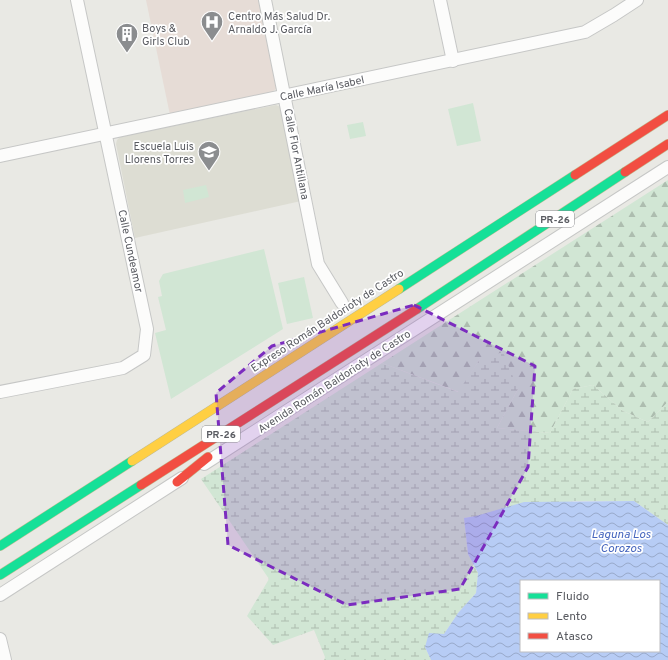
<svg xmlns="http://www.w3.org/2000/svg" width="668" height="660" viewBox="0 0 668 660" font-family="Overpass,sans-serif">
<style>
.education{fill:#ddddd3}
.medical{fill:#e6dcd6}
.forest{fill:url(#forest-firs)}
.wetland{fill:url(#wetland-marsh)}
.green{fill:#d1e6d4}
.water{fill:url(#water-waves);fill-rule:evenodd}
.lines{fill:none;stroke-linecap:round;stroke-linejoin:round}
.street-casing{stroke:#c6c7c6;stroke-width:14}
.fast-casing{stroke:#c0bb92;stroke-width:10}
.slow-casing{stroke:#c0bb92;stroke-width:10}
.jam-casing{stroke:#c0bb92;stroke-width:10}
.street{stroke:#fcfcfb;stroke-width:12}
.fast{stroke:#16e098;stroke-width:9}
.slow{stroke:#ffcf43;stroke-width:9}
.jam{stroke:#f24e42;stroke-width:9}
.marked{fill:#7b2cbf;fill-opacity:0.2;stroke:#7b2cbf;stroke-width:3;stroke-dasharray:8 5;stroke-linejoin:round}
.labels{text-anchor:middle;stroke-width:3.5;stroke-linejoin:round;paint-order:stroke}
.shield{fill:#fff;stroke:#8b8c90;stroke-width:1}
.shield-label{font-size:10px;font-weight:bold;fill:#595b61}
.poi-label{font-size:11px;fill:#595b61;stroke:#fff;text-anchor:start}
.street-label{font-size:11px;fill:#595b61;stroke:#fff}
.water-label{font-size:12px;font-style:italic;fill:#4565be;stroke:#fff}
</style>
<defs>
<pattern id="forest-firs" width="22" height="20" patternUnits="userSpaceOnUse"><rect width="22" height="20" fill="#d1e6d4"/><path d="M5 1l3.5 6h-7zM16 11l3.5 6h-7z" fill="#adbdaf"/></pattern>
<pattern id="wetland-marsh" width="20" height="14" patternUnits="userSpaceOnUse"><rect width="20" height="14" fill="#d1e6d4"/><path d="M1 5h8M5 5V1M11 12h8M15 12V8" fill="none" stroke="#adbdaf"/></pattern>
<pattern id="water-waves" width="16" height="10" patternUnits="userSpaceOnUse"><rect width="16" height="10" fill="#b7ccf5"/><path d="M0 5q4-4 8 0t8 0" fill="none" stroke="#98a9ca"/></pattern>
</defs>
<rect width="100%" height="100%" fill="#e9e9e4"/>
<path class="education" d="M276,105L283,108L301,201L135,238L116,144L117,140L120,137Z"/>
<path class="medical" d="M146,0H259L277,88L271,93L170,115Z"/>
<path class="forest" d="M668,180V402L648,422L623,411L593,385L573,389L550,433L497,428L518,389L480,359L459,392L382,363Z"/>
<path class="wetland" d="M503,352L518,389L497,428L550,433L573,389L593,385L623,411L648,422L668,402V525L634,501H574L464,518L468,554L478,573L476,593L458,613L444,634L425,647L431,660H324L325,657L314,630L273,645L247,616L269,579L201,479L382,363L458,392L480,359Z"/>
<g class="green">
<path d="M473,103L481,141L457,146L448,109Z"/>
<path d="M363,122L366,136L350,139L347,125Z"/>
<path d="M206,185L209,197L185,203L183,190Z"/>
<path d="M264,249L283,329L171,399L155,333L166,330L158,297L162,296L159,281L163,274Z"/>
<path d="M304,277L313,318L287,324L278,283Z"/>
</g>
<path class="water" d="M634,501L668,525V660H431L425,647L429,633L444,634L458,613L476,593L478,573L468,554L464,518L476,516L524,502ZM521,581H659V651H521Z"/>
<g class="lines">
<g class="street-casing">
<g id="street">
<path d="M265,0L318,264L342,303"/>
<path d="M440,0L453,61"/>
<path d="M0,156L585,32L614,15L637,0"/>
<path d="M0,392L123,368L144,355L147,329L77,0"/>
<path d="M204,464L668,167"/>
<path d="M0,595L182,478"/>
<path d="M0,639L5,660"/>
</g>
</g>
<g class="fast-casing">
<g id="fast">
<path d="M399,289L575,175"/>
<path d="M417,309L625,172"/>
<path d="M0,546L132,461"/>
<path d="M0,575L141,485"/>
</g>
</g>
<g class="slow-casing">
<path id="slow" d="M132,461L399,289"/>
</g>
<g class="jam-casing">
<g id="jam">
<path d="M625,172L668,144"/>
<path d="M575,175L668,115"/>
<path d="M177,482L208,457"/>
<path d="M141,485L417,309"/>
</g>
</g>
<use href="#street" class="street"/>
<use href="#fast" class="fast"/>
<use href="#slow" class="slow"/>
<use href="#jam" class="jam"/>
</g>
<path class="marked" d="M414,305L535,366L528,467L460,589L347,605L228,545L216,393L272,346Z"/>
<defs>
<g id="hospital-pin" transform="scale(1.15)"><path d="M0 17L-7.5 6A9.5 9.5 0 1 1 7.5 6Z" fill="#8b8d8f" stroke="#fff"/><path d="M-5-5h3v3.5h4V-5h3V5h-3V1.5h-4V5h-3Z" fill="#fff"/></g>
<g id="building-pin" transform="scale(1.15)"><path d="M0 17L-7.5 6A9.5 9.5 0 1 1 7.5 6Z" fill="#8b8d8f" stroke="#fff"/><path d="M-4-6H4V6H1V3H-1V6H-4ZM-2.5-4.3h1.7v1.8h-1.7ZM.8-4.3h1.7v1.8H.8ZM-2.5-1h1.7V.8h-1.7ZM.8-1h1.7V.8H.8Z" fill="#fff"/></g>
<g id="school-pin" transform="scale(1.15)"><path d="M0 17L-7.5 6A9.5 9.5 0 1 1 7.5 6Z" fill="#8b8d8f" stroke="#fff"/><path d="M0-5L7-2L0 1L-7-2ZM-4 1L0 2.5L4 1V4Q0 6-4 4Z" fill="#fff"/></g>
</defs>
<g fill-rule="evenodd">
<use href="#hospital-pin" x="212" y="22"/>
<use href="#building-pin" x="127" y="34"/>
<use href="#school-pin" x="209" y="152"/>
</g>
<g class="labels">
<g class="shield">
<rect x="536" y="211" width="38" height="16" rx="3"/>
<rect x="202" y="426" width="38" height="16" rx="3"/>
</g>
<g class="shield-label">
<text x="555" y="223">PR-26</text>
<text x="221" y="438">PR-26</text>
</g>
<g class="poi-label">
<text x="228" y="20">Centro Más Salud Dr.<tspan x="228" dy="13">Arnaldo J. García</tspan></text>
<text x="142" y="32">Boys &amp;<tspan x="142" dy="13">Girls Club</tspan></text>
<text x="194" y="150" text-anchor="end">Escuela Luis<tspan x="194" dy="13">Llorens Torres</tspan></text>
</g>
<g class="street-label">
<text transform="translate(322 88) rotate(-12)" y="4">Calle María Isabel</text>
<text transform="translate(297 154) rotate(79)" y="4">Calle Flor Antillana</text>
<text transform="translate(131 251) rotate(78)" y="4">Calle Cundeamor</text>
<text transform="translate(327 320) rotate(-33)" y="4">Expreso Román Baldorioty de Castro</text>
<text transform="translate(334 381) rotate(-33)" y="4">Avenida Román Baldorioty de Castro</text>
</g>
<g class="water-label">
<text x="621" y="538">Laguna Los<tspan x="621" dy="14">Corozos</tspan></text>
</g>
</g>
<rect x="520" y="580" width="140" height="72" fill="#ffffff" stroke="#bdbdc0"/>
<rect x="528" y="593" width="20" height="6" fill="#16e098" stroke="#bdbdc0"/>
<text x="556" y="600" font-size="12" fill="#595b61">Fluido</text>
<rect x="528" y="613" width="20" height="6" fill="#ffcf43" stroke="#bdbdc0"/>
<text x="556" y="620" font-size="12" fill="#595b61">Lento</text>
<rect x="528" y="633" width="20" height="6" fill="#f24e42" stroke="#bdbdc0"/>
<text x="556" y="640" font-size="12" fill="#595b61">Atasco</text>
</svg>
